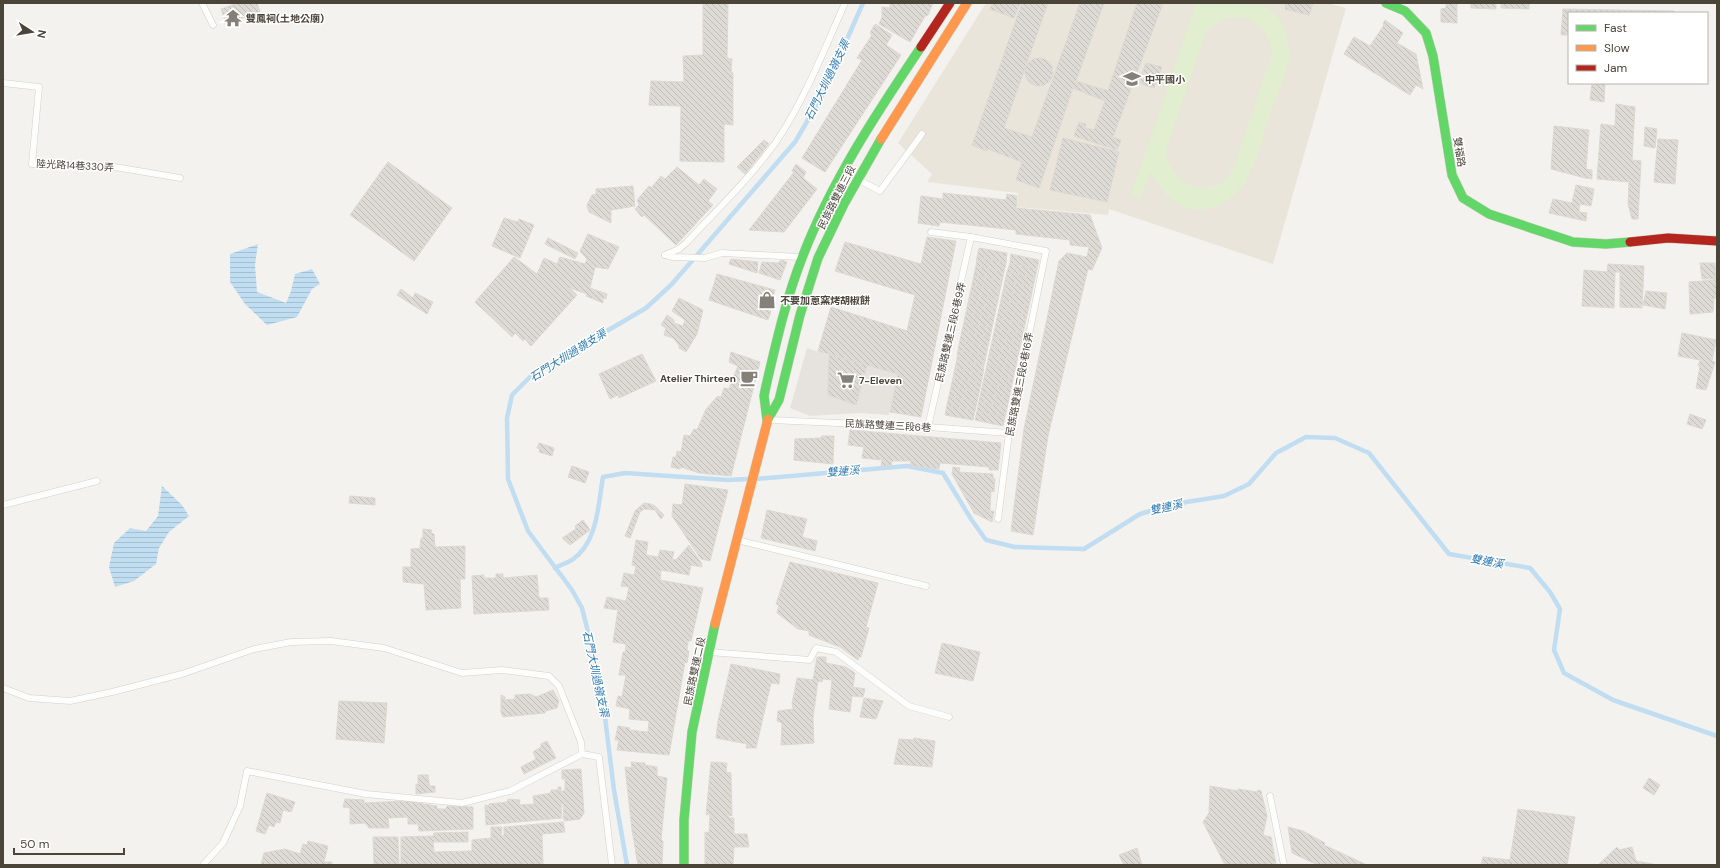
<svg xmlns="http://www.w3.org/2000/svg" width="1720" height="868" viewBox="0 0 1720 868" font-family="'DM Sans','Noto Sans TC',sans-serif">
<style>
.education{fill:#eae5da}
.grass{fill:#e1eecf;fill-rule:evenodd}
.parking{fill:#e6e3df}
.water{fill:url(#water-rules)}
.lines{fill:none;stroke-linecap:round;stroke-linejoin:round}
.stream{stroke:#c0ddf1;stroke-width:4.5}
.building{fill:url(#building-back-hatch);stroke:#dcd9d4}
.lane-casing{stroke:#d2d0cb;stroke-width:7}
.fast-casing{stroke:#d3cfc5;stroke-width:10}
.slow-casing{stroke:#d3cfc5;stroke-width:10}
.jam-casing{stroke:#d3cfc5;stroke-width:10}
.lane{stroke:#fdfdfc;stroke-width:6}
.fast{stroke:#63d668;stroke-width:9}
.slow{stroke:#ff974d;stroke-width:9}
.jam{stroke:#b3261e;stroke-width:9}
.labels{text-anchor:middle;stroke-width:3;stroke-linejoin:round;paint-order:stroke}
.poi-label{font-size:10px;font-weight:bold;fill:#4b4439;stroke:#fff;text-anchor:start}
.street-label{font-size:10px;fill:#4b4439;stroke:#fff}
.water-label{font-size:11px;font-style:italic;fill:#2e7ab2;stroke:#fff}
</style>
<defs>
<pattern id="water-rules" width="6" height="5" patternUnits="userSpaceOnUse"><rect width="6" height="5" fill="#c0ddf1"/><path d="M0 2.5h6" fill="none" stroke="#a6bfcf"/></pattern>
<pattern id="building-back-hatch" width="6" height="6" patternUnits="userSpaceOnUse"><rect width="6" height="6" fill="#dedbd6"/><path d="M-1 5l2 2M0 0l6 6M5-1l2 2" fill="none" stroke="#c0bdb8"/></pattern>
</defs>
<rect width="100%" height="100%" fill="#f4f2ee"/>
<path class="education" d="M986,3H1327L1346,8L1273,264L1109,209L1108,215L1017,207L1018,193L927,182L932,174L898,143Z"/>
<path class="grass" d="M1196,3H1216L1215,5C1223,3 1231,3 1239,3C1244,3 1250,2 1255,3C1278,6 1288,34 1290,54C1291,61 1275,101 1271,111C1264,133 1258,157 1248,177C1237,200 1205,219 1180,205C1166,198 1158,184 1150,172L1141,198L1131,195ZM1235,17C1259,19 1267,30 1272,53L1232,172C1229,175 1226,179 1223,182C1218,186 1211,187 1205,187C1184,189 1171,172 1165,153L1207,30L1224,19Z"/>
<path class="parking" d="M807,348L829,355L828,395L855,405L867,365L898,374L889,415L859,413L810,416L790,408Z"/>
<g class="water">
<path d="M258,244L255,265L257,292L286,303L291,291L295,274L312,269L320,284L312,289L297,317L267,325L245,304L230,282V254Z"/>
<path d="M162,486L182,505L189,516L169,532L159,548L156,564L134,581L115,587L109,567L114,543L130,528L146,531L158,516Z"/>
</g>
<g class="lines">
<g class="stream">
<path d="M755,479L907,466L943,473L971,519L986,540L1015,547L1084,549L1140,514L1174,504L1224,496L1249,484L1276,453L1306,437L1335,438L1369,453L1449,554L1530,568L1550,592L1560,609L1554,650L1564,673L1613,700L1717,736"/>
<path d="M555,568C560,565 567,563 572,560C598,542 598,505 603,477L625,473L728,480L748,479"/>
<path d="M627,865L614,790L603,701L591,644L582,608L572,590L528,531L508,479L507,418L512,395L532,375L646,308L671,285L795,142L822,96L863,3"/>
</g>
</g>
<g class="building">
<path d="M238,3H257L260,12L226,24L221,9Z"/>
<path d="M703,3H728L727,58L732,59L731,72L733,73V125L724,124V162L680,161L681,106L649,105L651,81L684,82L683,56L703,55Z"/>
<path d="M889,3H933L928,15L925,16L910,42L879,24L882,17V7L890,8V3Z"/>
<path d="M993,3H1020L1014,18L990,9Z"/>
<path d="M1022,3H1048L1004,128L1032,137L1080,3H1104L1076,81L1108,91L1137,3H1163L1113,137L1121,140L1117,150L1074,136L1079,122L1086,124L1085,128L1094,130L1105,101L1073,88L1039,188L1016,180L1022,162L988,149L987,151L972,145Z"/>
<path d="M1286,3H1313L1309,15L1285,9Z"/>
<path d="M1446,3H1457V23L1441,22V9L1446,8Z"/>
<path d="M1471,3H1496V9L1471,8Z"/>
<path d="M1501,3H1529V9L1501,8Z"/>
<path d="M1563,9L1674,11L1673,13H1569V35H1561Z"/>
<path d="M1385,20L1403,33L1397,43L1416,54L1423,89L1416,85L1410,95L1344,54L1354,37L1370,46L1384,25L1383,24Z"/>
<path d="M875,24L892,35L886,45L901,55L825,172L802,158L862,60L857,58L872,35L870,33Z"/>
<circle cx="1039" cy="72" r="14"/>
<path d="M1146,63L1162,67L1154,88L1138,83Z"/>
<path d="M1592,83H1605L1604,102L1590,100Z"/>
<path d="M1616,104L1635,107L1632,160L1641,161L1638,219H1632L1628,204L1629,182L1597,179L1601,124L1615,126Z"/>
<path d="M1554,126L1589,130L1586,169L1592,170V179L1585,178L1551,169Z"/>
<path d="M1645,127L1657,129L1655,148L1644,146Z"/>
<path d="M1063,138L1119,152L1107,202L1050,190Z"/>
<path d="M1658,139L1678,140L1675,184L1654,182Z"/>
<path d="M764,140L769,144L745,174L737,167Z"/>
<path d="M388,162L452,208L414,261L350,215Z"/>
<path d="M796,164L806,172L803,178L817,189L784,232L749,230L794,172L792,171Z"/>
<path d="M677,167L699,185L704,179L717,189L708,201L713,205L676,245L644,215L642,217L635,209L639,205L637,200L649,186L651,188L661,176L665,179Z"/>
<path d="M1576,185L1594,189L1591,206L1580,204L1579,212L1587,213L1586,221L1549,213L1553,199L1572,203Z"/>
<path d="M633,186L635,206L611,210V223L589,212L587,205L592,195L596,194V189Z"/>
<path d="M943,193L1006,200L1007,194L1017,196L1016,208L1090,215L1102,248L1092,270L1088,269L1048,436L1033,535L1011,531L1024,429L1059,261L1067,253L1087,257L1089,247L1070,245V240L1016,234V230L940,222L939,226L918,223L921,196L943,199Z"/>
<path d="M504,218L518,222L519,219L534,225L520,258L492,246Z"/>
<path d="M588,234L619,247L608,269L595,267L590,288L607,294L606,299L603,298V303L586,296L587,294L570,288L577,295L531,346L525,339L523,341L515,333L512,337L475,302L514,257L537,274L544,258L557,264L560,257L585,264L587,259L580,251Z"/>
<path d="M927,237L956,241L921,417L890,412L898,374L818,351L831,307L907,331L915,295L835,271L845,242L921,264Z"/>
<path d="M548,238L578,253L575,259L545,244Z"/>
<path d="M979,248L1007,253L1006,263L977,257Z"/>
<path d="M1011,254L1039,260L1037,269L1010,263Z"/>
<path d="M977,257L1006,263L1004,272L976,266Z"/>
<path d="M731,259L758,262L757,273L729,264Z"/>
<path d="M781,260L787,262L780,280L759,273L762,262L778,263Z"/>
<path d="M1010,263L1037,269L1035,278L1007,272Z"/>
<path d="M1700,263H1715L1717,298H1714L1713,312L1690,314L1689,282L1715,280L1714,279H1702Z"/>
<path d="M1608,264L1644,266L1642,308L1620,307V272H1615L1614,308L1582,306L1584,270L1607,272Z"/>
<path d="M976,266L1004,272L1002,281L974,275Z"/>
<path d="M1007,272L1035,278L1033,287L1005,281Z"/>
<path d="M717,274L775,290L769,311H771L768,320L709,300Z"/>
<path d="M974,275L1002,281L1000,290L972,285Z"/>
<path d="M1005,281L1033,287L1031,297L1003,291Z"/>
<path d="M972,285L1000,290L998,300L970,294Z"/>
<path d="M401,289L413,298L415,293L433,302L427,314L397,295Z"/>
<path d="M1003,291L1031,297L1029,306L1001,300Z"/>
<path d="M1646,291L1667,293L1665,309L1643,305Z"/>
<path d="M970,294L998,300L996,309L968,303Z"/>
<path d="M679,298L703,310L697,334L686,352L679,348V345L673,338L664,335L666,328L661,325L667,315L674,320V323L683,326L685,320L672,311Z"/>
<path d="M1001,300L1029,306L1027,315L999,309Z"/>
<path d="M968,303L996,309L994,318L966,312Z"/>
<path d="M999,309L1027,315L1025,324L997,318Z"/>
<path d="M966,312L994,318L992,328L964,322Z"/>
<path d="M997,318L1025,324L1023,334L995,328Z"/>
<path d="M964,322L992,328L990,337L962,331Z"/>
<path d="M995,328L1023,334L1021,343L993,337Z"/>
<path d="M962,331L990,337L988,346L960,340Z"/>
<path d="M1682,333L1716,340L1712,361L1715,362L1706,390L1696,388L1700,366H1698L1700,360L1678,356Z"/>
<path d="M993,337L1021,343L1019,352L991,346Z"/>
<path d="M960,340L988,346L986,356L958,350Z"/>
<path d="M991,346L1019,352L1017,361L989,355Z"/>
<path d="M958,350L986,356L984,365L957,359Z"/>
<path d="M731,352L760,362L731,476L699,473L681,467L680,469L671,467L673,457H676L677,451L681,452L684,435L690,436L694,429L697,430L706,409L718,396L721,397L724,388L729,389L732,380L738,366L729,362Z"/>
<path d="M642,354L656,381L619,398L618,395L610,399L599,374Z"/>
<path d="M829,355L867,365L856,405L828,395Z"/>
<path d="M989,355L1017,361L1015,370L987,365Z"/>
<path d="M957,359L984,365L983,374L955,368Z"/>
<path d="M987,365L1015,370L1013,380L985,374Z"/>
<path d="M955,368L983,374L981,383L953,378Z"/>
<path d="M985,374L1013,380L1011,389L983,383Z"/>
<path d="M953,378L981,383L979,393L951,387Z"/>
<path d="M983,383L1011,389L1009,398L981,392Z"/>
<path d="M951,387L979,393L977,402L949,396Z"/>
<path d="M981,392L1009,398L1007,408L979,401Z"/>
<path d="M949,396L977,402L975,411L947,405Z"/>
<path d="M979,401L1007,408L1005,417L977,411Z"/>
<path d="M947,405L975,411L973,420L945,415Z"/>
<path d="M977,411L1005,417L1003,426L975,420Z"/>
<path d="M1690,414L1706,420L1702,429L1687,424Z"/>
<path d="M850,430L1001,443L998,470H989V467L940,463L939,469L910,466L911,461H892L891,466H881L882,460L862,458L864,447L848,445Z"/>
<path d="M822,436H834L833,464L794,460L795,439L821,438Z"/>
<path d="M539,443L554,448L552,456L539,452L540,449L537,448Z"/>
<path d="M572,466L589,472L585,483L568,477Z"/>
<path d="M953,467L960,468L959,472L993,474V478L995,479L994,492L991,491L990,511H994L992,522L974,513L952,474Z"/>
<path d="M685,484L728,490L710,561L701,559L672,516L673,504L682,505Z"/>
<path d="M350,496L375,498V505L349,503Z"/>
<path d="M644,503L651,504L655,506L664,515L661,519L655,510L644,509L640,512L630,538L625,536L635,511Z"/>
<path d="M767,510L807,519L802,537L817,541L815,551L761,538Z"/>
<path d="M583,520L590,530L570,545L562,538L576,529L575,526Z"/>
<path d="M423,529L432,530L431,533L434,534L435,547L465,546V579H460L461,608L426,610L424,584L403,582V567H411V549L420,548L421,538H423Z"/>
<path d="M636,540L648,542L646,555L658,557L660,550L674,552L672,559L676,560L689,545L702,564V567L691,565L689,575L661,570L660,580L703,588L691,641H688L687,651H689L687,663L685,662L669,755L617,750L619,740H615L618,726L630,728L629,730L648,732L649,721L629,719L630,709L616,706L618,696L622,697L626,675H619L623,652L625,653L626,644L613,642L618,610L604,608L607,597L626,601L629,587L621,586L624,573L634,575L636,566L632,565Z"/>
<path d="M790,562L878,583L866,627L869,628L861,657H859L858,660L840,647L809,635V631L798,629L777,613L779,605L776,604Z"/>
<path d="M496,574H503V578L537,575L539,598H548L549,610L474,614L472,576L484,575V578H496Z"/>
<path d="M942,643L980,652L973,681L935,673Z"/>
<path d="M817,657H826V663L846,667L855,673L853,687L865,689L863,697L852,696L850,712L829,709L832,680L823,679L822,682L818,681L813,718L814,743L781,745L782,723L777,721L778,711L793,709L792,704L797,678L813,680Z"/>
<path d="M731,664L780,674L779,684L771,683L756,748H746L747,744L716,738L718,721Z"/>
<path d="M553,690L559,701L557,708L545,711V713L503,717L501,713V695L505,697V700L515,699V695L530,694L536,697Z"/>
<path d="M864,698L883,701L876,719L860,717Z"/>
<path d="M339,701L387,703L384,743L336,739Z"/>
<path d="M914,738L935,741L932,767L894,764L899,739L913,740Z"/>
<path d="M547,741L556,758L524,774L521,767L536,759L533,752L541,747V744Z"/>
<path d="M631,762L645,763V765L657,767V776L667,778L661,840L663,841L662,865H638L632,830L625,767L632,768Z"/>
<path d="M711,762L727,763L726,772L731,773L732,816L729,815V818H734V834H747L749,847H734L733,865H705V832L709,833L710,814L706,815Z"/>
<path d="M581,769L584,813L580,819L564,821L563,803L561,804L562,818L486,825L485,805L489,806V804L507,802L508,799L520,800L519,805L534,804L533,796L551,793V790H558V787H561V792L565,790V779H562V770Z"/>
<path d="M418,775H428L429,783L430,786H435V792L416,794V784L418,785Z"/>
<path d="M1649,778L1660,785L1654,795L1643,788Z"/>
<path d="M1210,786L1238,791V789L1257,792L1258,790L1261,791L1267,816L1263,835L1271,837L1276,865H1225L1203,822L1209,813Z"/>
<path d="M267,793L295,802L291,812L283,810L280,823L276,822L274,827L269,825L265,834L256,831Z"/>
<path d="M345,799L364,800V803L404,801L437,806V809H446L447,806L473,807V829L419,831L418,824H408V817L388,818L389,828H369L365,823L350,824V808L343,807Z"/>
<path d="M1518,809L1575,817L1567,865H1481L1483,857L1510,860Z"/>
<path d="M563,822L565,832L542,834L543,865H401V837L433,836L434,833L468,832V842H433L434,852L472,851V840L491,838V827H502L501,836H504V827Z"/>
<path d="M1288,827L1303,831L1325,843L1324,845L1367,865H1318L1292,853Z"/>
<path d="M373,837H398L399,865H374Z"/>
<path d="M308,841L328,846L324,862H332V865H261L264,853L285,849L300,854L303,844L307,845Z"/>
<path d="M1617,847L1619,850L1632,847L1636,861L1653,864V865H1598Z"/>
<path d="M1137,848L1142,865H1124L1119,855Z"/>
</g>
<g class="lines">
<g class="lane-casing">
<g id="lane">
<path d="M202,3L213,25"/>
<path d="M3,83L39,87L32,164L109,166L180,178"/>
<path d="M859,180L880,191L922,134"/>
<path d="M931,232L971,237"/>
<path d="M665,255L679,249L687,242C717,210 750,178 776,142C805,99 824,50 845,3"/>
<path d="M665,255L673,257L705,258L722,253L800,257"/>
<path d="M770,420L928,427L1009,433"/>
<path d="M928,427L971,237L1046,251L1009,433L998,519"/>
<path d="M3,505L97,481"/>
<path d="M737,540L926,586"/>
<path d="M709,652L810,660L816,648L836,652L909,706L949,717"/>
<path d="M3,688L29,698L70,701L112,692L182,674L254,649L291,642L331,641L384,648L462,673L502,670L549,676L559,686L581,742L582,754L599,757L612,865"/>
<path d="M1270,796L1284,865"/>
<path d="M203,865L223,843L240,806L247,771L366,794L462,803L510,791L582,754"/>
</g>
</g>
<g class="fast-casing">
<g id="fast">
<path d="M1386,3L1405,11L1426,33L1433,56L1452,175L1463,198L1489,214L1573,242L1606,244L1630,242"/>
<path d="M768,419L779,400L800,315L818,258L844,204L881,139"/>
<path d="M767,420L764,396L766,386C776,343 786,299 802,258C831,182 876,114 921,47"/>
<path d="M684,865V820L692,732L715,624"/>
</g>
</g>
<g class="slow-casing">
<g id="slow">
<path d="M881,139L967,3"/>
<path d="M715,624L768,419"/>
</g>
</g>
<g class="jam-casing">
<g id="jam">
<path d="M921,47L950,3"/>
<path d="M1630,242L1668,238L1717,241"/>
</g>
</g>
<use href="#lane" class="lane"/>
<use href="#fast" class="fast"/>
<use href="#slow" class="slow"/>
<use href="#jam" class="jam"/>
</g>
<defs>
<g id="temple-bare" transform="scale(1.38)"><path d="M0-6L5-2H3V0L6.5 2.5H4V6H1.5V3h-3V6H-4V2.5H-6.5L-3 0V-2H-5Z" fill="#868178" stroke="#fff" stroke-width="2.5" paint-order="stroke"/></g>
<g id="school-bare" transform="scale(1.38)"><path d="M0-5L7-2L0 1L-7-2ZM-4 1L0 2.5L4 1V4Q0 6-4 4Z" fill="#868178" stroke="#fff" stroke-width="2.5" paint-order="stroke"/></g>
<g id="shop-bare" transform="scale(1.38)"><path d="M-5-2.5h2.3a2.7 3.5 0 0 1 5.4 0H5L5.5 6h-11ZM-1.5-2.5h3a1.5 2.3 0 0 0-3 0Z" fill="#868178" stroke="#fff" stroke-width="2.5" paint-order="stroke"/></g>
<g id="cafe-bare" transform="scale(1.38)"><path d="M-5.5-4.5H6V0H3Q3 3.5 0 3.5H-2.5Q-5.5 3.5-5.5 0ZM3-3.2v2h1.7v-2ZM-6 4.5H4V6H-6Z" fill="#868178" stroke="#fff" stroke-width="2.5" paint-order="stroke"/></g>
<g id="supermarket-bare" transform="scale(1.38)"><path d="M-6-5.5h2.5l.6 2H6L4.5 2H-2.5L-4.4-4H-6ZM-1.5 3.2a1.3 1.3 0 1 0 .1 0ZM3 3.2a1.3 1.3 0 1 0 .1 0Z" fill="#868178" stroke="#fff" stroke-width="2.5" paint-order="stroke"/></g>
</defs>
<g fill-rule="evenodd">
<use href="#temple-bare" x="233" y="18"/>
<use href="#school-bare" x="1132" y="79"/>
<use href="#shop-bare" x="767" y="300"/>
<use href="#cafe-bare" x="749" y="378"/>
<use href="#supermarket-bare" x="846" y="380"/>
</g>
<g class="labels">
<g class="poi-label">
<text x="246" y="22">雙鳳祠(土地公廟)</text>
<text x="1145" y="83">中平國小</text>
<text x="780" y="304">不要加蔥窯烤胡椒餅</text>
<text x="736" y="382" text-anchor="end">Atelier Thirteen</text>
<text x="859" y="384">7-Eleven</text>
</g>
<g class="street-label">
<text transform="translate(1460 152) rotate(81)" y="4">雙福路</text>
<text transform="translate(75 165) rotate(3)" y="4">陸光路14巷330弄</text>
<text transform="translate(836 197) rotate(-63)" y="4">民族路雙連三段</text>
<text transform="translate(950 332) rotate(-77)" y="4">民族路雙連三段6巷9弄</text>
<text transform="translate(1019 384) rotate(-79)" y="4">民族路雙連三段6巷16弄</text>
<text transform="translate(888 425) rotate(3)" y="4">民族路雙連三段6巷</text>
<text transform="translate(694 671) rotate(-78)" y="4">民族路雙連二段</text>
</g>
<g class="water-label">
<text transform="translate(827 80) rotate(-64)" y="4">石門大圳過嶺支渠</text>
<text transform="translate(568 355) rotate(-32)" y="4">石門大圳過嶺支渠</text>
<text transform="translate(843 471) rotate(-4)" y="4">雙連溪</text>
<text transform="translate(1166 507) rotate(-13)" y="4">雙連溪</text>
<text transform="translate(1487 561) rotate(10)" y="4">雙連溪</text>
<text transform="translate(596 674) rotate(78)" y="4">石門大圳過嶺支渠</text>
</g>
</g>
<rect width="1720" height="868" fill="none" stroke="#4b4439" stroke-width="8"/>
<rect x="1568" y="12" width="140" height="72" fill="#ffffff" stroke="#b7b4b0"/>
<rect x="1576" y="25" width="20" height="6" fill="#63d668" stroke="#b7b4b0"/>
<text x="1604" y="32" font-size="12" fill="#4b4439">Fast</text>
<rect x="1576" y="45" width="20" height="6" fill="#ff974d" stroke="#b7b4b0"/>
<text x="1604" y="52" font-size="12" fill="#4b4439">Slow</text>
<rect x="1576" y="65" width="20" height="6" fill="#b3261e" stroke="#b7b4b0"/>
<text x="1604" y="72" font-size="12" fill="#4b4439">Jam</text>
<g transform="translate(32 32) rotate(102)" stroke="#ffffff" stroke-width="3" paint-order="stroke">
<path d="M0-3L7 15L0 10L-7 15Z" fill="#4b4439"/>
<text y="-6" font-size="11" font-weight="bold" text-anchor="middle" fill="#4b4439">N</text>
</g>
<path d="M14 848v6h110v-6" fill="none" stroke="#4b4439" stroke-width="2"/>
<text x="20" y="848" font-size="12" fill="#4b4439" stroke="#ffffff" stroke-width="3" paint-order="stroke">50 m</text>
</svg>
